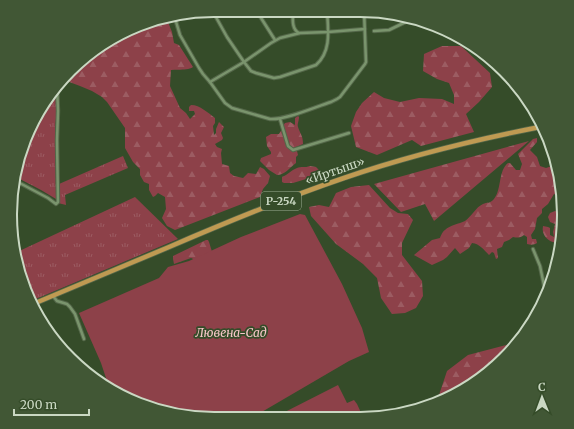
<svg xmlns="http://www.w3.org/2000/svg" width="574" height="429" viewBox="0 0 574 429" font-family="Merriweather,serif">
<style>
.grass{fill:url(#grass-tufts)}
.forest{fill:url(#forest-firs)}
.garden{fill:#8d4149}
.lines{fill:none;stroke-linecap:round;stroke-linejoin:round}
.minor-casing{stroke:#546749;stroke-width:4.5}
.trunk-casing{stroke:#546749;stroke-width:6}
.minor{stroke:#7a946d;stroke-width:2.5}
.trunk{stroke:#bf9a52;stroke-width:4.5}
.labels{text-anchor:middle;stroke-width:3.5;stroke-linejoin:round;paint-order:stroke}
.shield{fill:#354c29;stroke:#9dae95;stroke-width:1}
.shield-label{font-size:11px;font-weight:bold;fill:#cad8c3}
.street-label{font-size:12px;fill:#cad8c3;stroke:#354c29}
.park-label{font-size:12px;font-style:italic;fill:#f7c6c8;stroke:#354c29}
.rim{fill:none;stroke:#cad8c3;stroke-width:2}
</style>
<defs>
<pattern id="grass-tufts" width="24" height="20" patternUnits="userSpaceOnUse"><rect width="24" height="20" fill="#8d4149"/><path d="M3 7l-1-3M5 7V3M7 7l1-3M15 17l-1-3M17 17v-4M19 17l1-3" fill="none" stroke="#9c5c62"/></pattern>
<pattern id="forest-firs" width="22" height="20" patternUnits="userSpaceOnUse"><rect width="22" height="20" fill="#8d4149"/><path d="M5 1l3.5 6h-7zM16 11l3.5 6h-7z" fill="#9c5c62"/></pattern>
</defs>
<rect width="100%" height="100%" fill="#354c29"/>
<g class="grass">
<path d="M56,87L57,108L55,129L56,197V199L41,190L14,176L31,124Z"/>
<path d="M123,156L128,168L65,195L66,205L58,203L59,200V184Z"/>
<path d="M135,197L178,239L31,301L21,280L15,253Z"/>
</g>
<g class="forest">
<path d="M161,17H166L172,32L174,43L179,45L193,67C187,71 178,69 171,70L170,86L180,108L186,113L190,119L195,114L194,111H189V107L191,105C200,105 208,113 215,118V123L213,126L214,135L216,133V129L219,122L224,127L221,133L223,138L222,140L215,144L217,147L222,149L221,153L222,164L229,166L230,173L234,176L243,178L248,173L256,174L260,167L264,169L270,176L268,183L263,189L260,197L175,230L167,226L162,218L166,209L165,197L158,193L155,196L153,197L149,190V184L144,182L140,175V169L133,162L125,148V128L107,102L102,97L92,91L80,86L64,80V77L112,38Z"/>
<path d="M442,46H461L490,73L492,87L479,102L466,114L474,132L421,146L412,140L377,155L356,147L351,126L356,112L362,103L374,92L384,98L400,102L419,98L442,99L454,104V95L449,83L437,79L423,71L424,54Z"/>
<path d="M298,116L299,117C299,121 297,124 298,127C300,134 303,135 303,144L296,147L298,155L296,157V163C289,168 285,175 277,175L269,170L260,161L261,158L271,154V152L267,146L266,137L271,134H279C282,130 282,126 285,123L290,122L295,125V118Z"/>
<path d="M537,138V142L530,150L537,157L540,166L546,168L552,166H557L560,174V198L554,194L548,204L542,209V213L537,218L535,229L531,235L532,239H536L537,243C534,245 531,245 527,244V237L524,235C520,238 518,238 513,237L509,240L504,242L502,247L497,249L498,258L496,259L494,253L492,252L489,255C484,250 480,244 472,243L469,248L460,254L455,248L447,257L443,260L432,265L414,255L432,240L440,238C441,235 443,231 445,230C450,225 459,224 465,221C471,217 476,207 483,204C487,202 490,204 494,199C502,189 498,171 508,163H510L516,170H520L522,164L518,154L533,139Z"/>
<path d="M529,141L434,221L425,204L401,212L374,184Z"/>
<path d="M310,166L316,167L319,170V173L306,179L293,183H284L282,182V177C288,175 291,170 297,168C301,166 305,168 310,166Z"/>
<path d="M369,185L390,208L398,213L408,214L413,220L402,243V255L422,281L423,296L416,308L405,313L392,314L381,298L377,278L363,264L336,244L311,216L309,207L319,205L329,207L336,193L351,187Z"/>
<path d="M560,204V241L557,243C548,242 541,235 543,226L548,227L550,228V235L554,237L553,232L555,224L550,222L548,217L550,213L555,211L558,212L560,210L556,206Z"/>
<path d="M206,240H208L209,242L213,255L198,261L191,258L174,264L173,259V256Z"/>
<path d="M514,343L473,384L436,404L447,371L468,355Z"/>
</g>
<g class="garden">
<path d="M300,214L305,215L342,284L362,328L369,352L349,361L253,417H188L111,391L108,384L101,363L79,313L159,278L168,267L189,261L241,237Z"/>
<path d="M338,385L347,403L354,400L357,404L363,417H275Z"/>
</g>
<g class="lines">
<g class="minor-casing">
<g id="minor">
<path d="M212,10L227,37L244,62L251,71L256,73L274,78L280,77L316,65C332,51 328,29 327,10"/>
<path d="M256,10L275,40"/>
<path d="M293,10C293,18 291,29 299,33"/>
<path d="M174,15L180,35L199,68L203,74L210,82L225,103L232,108L270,119C286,120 315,107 331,102L337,99L340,97L365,64L366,62L364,10"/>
<path d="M374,31L389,30L414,18"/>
<path d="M488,57C488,64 491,67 497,67"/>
<path d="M210,82L244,62L271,43L280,38L300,33L328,32L365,29"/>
<path d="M280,119L288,146L293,150L349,133"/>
<path d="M14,180L48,198L56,204L58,202L57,140L58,111L57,86"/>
<path d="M533,249L540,266L545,290"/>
<path d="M53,296L57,301L67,304L70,307L75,314L84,339"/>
</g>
</g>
<g class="trunk-casing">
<path id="trunk" d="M33,304C78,285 124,266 169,247C227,222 285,198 344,178C408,156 474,140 540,127"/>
</g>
<use href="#minor" class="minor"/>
<use href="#trunk" class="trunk"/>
</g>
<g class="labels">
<rect class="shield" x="261" y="192" width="40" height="18" rx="3"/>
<g class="shield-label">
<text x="281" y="205">Р-254</text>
</g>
<g class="street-label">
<text transform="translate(335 171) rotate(-19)" y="4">«Иртыш»</text>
</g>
<g class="park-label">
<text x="231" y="337">Лювена-Сад</text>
</g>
</g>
<path d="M0 0H574V429H0ZM214 17H360A197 197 0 0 1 557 214V215A197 197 0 0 1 360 412H214A197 197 0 0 1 17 215V214A197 197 0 0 1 214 17Z" fill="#415735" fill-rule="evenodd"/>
<path class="rim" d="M214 17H360A197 197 0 0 1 557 214V215A197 197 0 0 1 360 412H214A197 197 0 0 1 17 215V214A197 197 0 0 1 214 17Z"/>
<g transform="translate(542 397) rotate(359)" stroke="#354c29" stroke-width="3" paint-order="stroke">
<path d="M0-3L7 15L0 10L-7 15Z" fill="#cad8c3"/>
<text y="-6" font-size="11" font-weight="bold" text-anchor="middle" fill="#cad8c3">С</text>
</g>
<path d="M14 409v6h75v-6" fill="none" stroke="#cad8c3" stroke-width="2"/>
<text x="20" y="409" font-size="12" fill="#cad8c3" stroke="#354c29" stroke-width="3" paint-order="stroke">200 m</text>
</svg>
